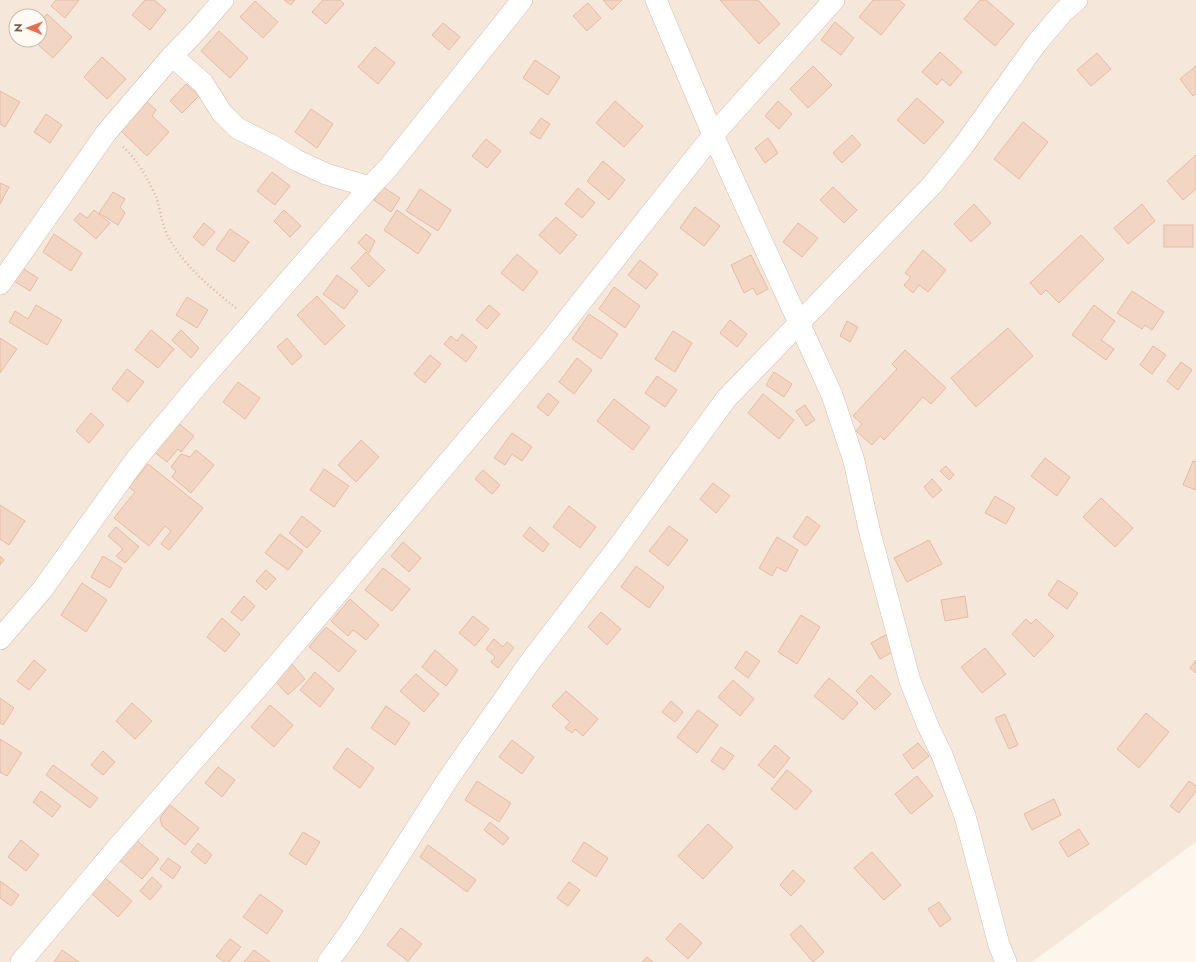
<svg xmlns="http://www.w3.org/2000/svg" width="1196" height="962" viewBox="0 0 1196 962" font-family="Jost,sans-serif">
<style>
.residential{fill:#f5e8da;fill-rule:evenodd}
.building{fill:#f3d5c3;stroke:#e6bba3}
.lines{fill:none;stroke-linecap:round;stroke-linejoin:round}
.minor-casing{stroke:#d1beb0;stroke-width:22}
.path{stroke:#d9b8a5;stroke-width:2.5;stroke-dasharray:1 3;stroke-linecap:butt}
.minor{stroke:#fff;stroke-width:21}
</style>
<rect width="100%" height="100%" fill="#fdf6ec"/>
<path class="residential" d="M0,0H1196V842L1032,962H0ZM16,16H40V40H16Z"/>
<g class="building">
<path d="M56,0H79L65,18L51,6Z"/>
<path d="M145,0H154L166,10L150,30L132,15Z"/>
<path d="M284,0H295L291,5Z"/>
<path d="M323,0H340L344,4L326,24L312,12Z"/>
<path d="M603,0H622L612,10Z"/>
<path d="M720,0H758L780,24L759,44Z"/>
<path d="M873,0H899L905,5L881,35L859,17Z"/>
<path d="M980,0H986L1014,24L995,46L964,19Z"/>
<path d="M255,1L278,22L263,38L240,17Z"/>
<path d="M588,3L601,18L587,31L573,16Z"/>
<path d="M47,14L72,37L53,58L33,40H40V22Z"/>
<path d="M835,22L854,38L841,55L821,40Z"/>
<path d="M443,23L460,37L449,50L432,35Z"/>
<path d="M219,31L248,58L230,78L201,51Z"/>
<path d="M375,47L395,63L378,84L358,67Z"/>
<path d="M940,52L962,72L950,86L942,79L937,85L922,72Z"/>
<path d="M1097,53L1111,69L1091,86L1077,70Z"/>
<path d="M102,57L126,79L107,99L84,77Z"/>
<path d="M535,60L560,77L548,95L523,78Z"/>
<path d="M813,66L832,85L808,108L790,89Z"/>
<path d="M1196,66V94L1193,96L1180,79Z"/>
<path d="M186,84L199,96L182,113L170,101Z"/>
<path d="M0,91L20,102L5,127L0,124Z"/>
<path d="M917,98L944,122L924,144L897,120Z"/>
<path d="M144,99L156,110L152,116L169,132L147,156L118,128Z"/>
<path d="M615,101L643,126L624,147L596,123Z"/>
<path d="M778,101L792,114L779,129L765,116Z"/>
<path d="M311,109L333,124L317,148L295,132Z"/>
<path d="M46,114L62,125L50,143L34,132Z"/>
<path d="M541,118L550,124L540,139L530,133Z"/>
<path d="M1023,122L1048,142L1019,179L994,159Z"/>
<path d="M852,135L861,145L842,163L833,153Z"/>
<path d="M768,138L778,153L765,163L755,148Z"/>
<path d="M486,139L501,151L487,168L472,156Z"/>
<path d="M1196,155V189L1183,200L1167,181Z"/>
<path d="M603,161L625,180L609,200L587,181Z"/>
<path d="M272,172L290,186L275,205L257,191Z"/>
<path d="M0,183L9,187L0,204Z"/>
<path d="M383,187L400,198L391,212L374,200Z"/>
<path d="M833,187L857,210L844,223L820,200Z"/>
<path d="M578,188L595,203L582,218L565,204Z"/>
<path d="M420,189L451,210L438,231L406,211Z"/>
<path d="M113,192L125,199L120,207L125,213L118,225L99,213Z"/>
<path d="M974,204L991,223L971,242L954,224Z"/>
<path d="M1142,204L1155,221L1128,244L1114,228Z"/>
<path d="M695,207L720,226L704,246L680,228Z"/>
<path d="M94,210L110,223L96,239L74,220L80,213L87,218Z"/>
<path d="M284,210L301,226L290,237L274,221Z"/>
<path d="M397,210L431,234L418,254L384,230Z"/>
<path d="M556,217L577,235L560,254L539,235Z"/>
<path d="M204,223L215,232L203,246L193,237Z"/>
<path d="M798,223L818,238L802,257L783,242Z"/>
<rect x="1164" y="225" width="29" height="22"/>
<path d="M230,229L249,242L234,262L216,249Z"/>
<path d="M54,234L82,253L71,271L43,252Z"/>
<path d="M366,234L375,241L369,253L358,243Z"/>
<path d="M1081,235L1104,259L1059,303L1046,290L1041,295L1030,283Z"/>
<path d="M923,250L946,270L928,292L919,285L913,293L904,285L911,277L905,273Z"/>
<path d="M366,252L385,270L369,287L351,268Z"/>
<path d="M517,254L538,272L523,291L501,273Z"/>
<path d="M751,255L768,289L757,295L753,288L744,293L731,265Z"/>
<path d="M640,260L658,274L646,289L628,275Z"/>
<path d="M19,266L38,278L30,291L11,279Z"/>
<path d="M337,275L358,291L344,309L323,294Z"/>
<path d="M614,287L640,306L625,328L599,309Z"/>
<path d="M1132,291L1164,312L1152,330L1145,325L1142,329L1117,313Z"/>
<path d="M317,296L345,326L325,345L297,315Z"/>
<path d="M187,297L208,310L197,328L176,315Z"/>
<path d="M36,305L62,320L47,345L9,322L15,311L28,319Z"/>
<path d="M489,305L500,314L487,329L476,320Z"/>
<path d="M1094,305L1115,321L1101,340L1114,349L1106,360L1072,335Z"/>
<path d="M589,314L618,334L601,359L572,339Z"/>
<path d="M730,320L747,334L737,347L720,333Z"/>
<path d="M847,321L858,327L850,342L840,336Z"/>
<path d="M1008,328L1033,356L976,407L951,378Z"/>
<path d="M151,330L174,349L158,368L135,350Z"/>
<path d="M181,330L199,348L191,358L172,340Z"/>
<path d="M673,331L692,343L675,372L655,359Z"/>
<path d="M462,334L477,347L466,362L444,344L451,336L457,341Z"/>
<path d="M0,338L17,349L0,373Z"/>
<path d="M287,338L302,356L292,365L277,347Z"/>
<path d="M1153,346L1166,355L1152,374L1140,365Z"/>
<path d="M905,350L946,388L931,404L923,397L884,440L880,436L872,445L856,431L862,424L853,416L897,369L892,364Z"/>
<path d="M430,355L441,364L425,383L414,374Z"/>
<path d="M577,358L592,370L574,394L559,382Z"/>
<path d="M1181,362L1192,370L1178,390L1167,381Z"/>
<path d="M127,369L144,382L128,402L112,389Z"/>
<path d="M774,372L792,384L784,397L766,385Z"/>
<path d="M657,376L677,390L665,407L645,393Z"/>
<path d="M238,382L260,398L245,419L223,402Z"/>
<path d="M548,393L559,402L548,416L537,407Z"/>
<path d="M763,394L794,420L779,439L748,413Z"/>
<path d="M614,399L650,427L633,450L597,421Z"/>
<path d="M805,405L815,420L806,426L796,411Z"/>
<path d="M91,413L104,425L89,443L76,431Z"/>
<path d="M177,422L194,436L181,452L178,449L167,462L153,451Z"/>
<path d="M512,433L532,447L522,461L512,454L505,465L494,458Z"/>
<path d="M361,440L379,457L356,482L338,465Z"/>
<path d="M196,450L214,465L191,493L172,477L176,471L171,467L181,454L190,457Z"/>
<path d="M1045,458L1070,477L1057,496L1031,476Z"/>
<path d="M1193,461L1196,462V490L1183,485Z"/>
<path d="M148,464L203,508L169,550L161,544L171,531L165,526L149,546L114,518L135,492L129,487Z"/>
<path d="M946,466L954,475L949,480L940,471Z"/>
<path d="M324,469L349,486L334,507L310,490Z"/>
<path d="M483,470L500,485L492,494L475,479Z"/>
<path d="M932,479L942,490L933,498L924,487Z"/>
<path d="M713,483L730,496L716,513L700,499Z"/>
<path d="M995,496L1015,508L1006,524L985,513Z"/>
<path d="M1101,498L1133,528L1115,547L1083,517Z"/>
<path d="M0,505L25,521L9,545L0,539Z"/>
<path d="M569,506L596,527L580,548L553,527Z"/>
<path d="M302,516L321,531L307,548L289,533Z"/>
<path d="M807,516L820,526L806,546L793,537Z"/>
<path d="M669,526L688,540L668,566L649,551Z"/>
<path d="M116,527L139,547L125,563L116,556L123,549L108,536Z"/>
<path d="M530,527L549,544L543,552L523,536Z"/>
<path d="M280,534L303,551L288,570L265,553Z"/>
<path d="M777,537L798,550L786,572L777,567L772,576L759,568Z"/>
<path d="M929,540L942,564L907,582L894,558Z"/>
<path d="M403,542L421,558L409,572L391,556Z"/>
<path d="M0,556L4,560L0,565Z"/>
<path d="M103,556L122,568L110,588L91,577Z"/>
<path d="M636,566L664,587L649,608L621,587Z"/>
<path d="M383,568L410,589L392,611L365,590Z"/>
<path d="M266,570L276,579L266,590L256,581Z"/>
<path d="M1058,580L1078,593L1067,609L1048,595Z"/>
<path d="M82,583L107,600L86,632L61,615Z"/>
<path d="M244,596L255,606L242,621L231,612Z"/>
<path d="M965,596L968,617L945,621L941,600Z"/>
<path d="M350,599L379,625L366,640L353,630L348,636L331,621Z"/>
<path d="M601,612L621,629L607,645L588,627Z"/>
<path d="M801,615L820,627L797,664L778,652Z"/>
<path d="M473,616L489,629L475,646L459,633Z"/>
<path d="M222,618L240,634L225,652L207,637Z"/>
<path d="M1026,619L1031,624L1036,619L1054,636L1034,657L1012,634Z"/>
<path d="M326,627L356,651L339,672L309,647Z"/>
<path d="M891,632L896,650L880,659L871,643Z"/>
<path d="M494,639L503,647L507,642L514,648L498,668L491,662L495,657L486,649Z"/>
<path d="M985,648L1006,674L982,693L961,667Z"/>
<path d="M435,650L458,670L446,686L422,667Z"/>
<path d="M746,651L760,661L748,678L735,668Z"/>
<path d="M34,660L46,670L29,690L17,681Z"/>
<path d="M1196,660V673L1190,668Z"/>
<path d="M291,663L305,679L288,695L274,680Z"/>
<path d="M315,672L334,689L320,707L300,690Z"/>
<path d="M416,674L439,694L424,712L400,691Z"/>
<path d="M871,675L891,694L875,710L856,691Z"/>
<path d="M829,678L858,703L843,720L814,696Z"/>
<path d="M733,680L754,699L740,716L718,697Z"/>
<path d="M566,691L598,719L583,736L575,729L572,733L565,728L570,722L552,706Z"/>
<path d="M0,698L14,708L3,725L0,723Z"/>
<path d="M671,701L683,712L675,722L662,712Z"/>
<path d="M132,703L152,721L135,739L116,721Z"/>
<path d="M270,705L293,725L274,747L251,727Z"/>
<path d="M386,706L410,723L395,745L371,728Z"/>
<path d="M698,710L718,725L697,753L677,737Z"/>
<path d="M1146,713L1169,732L1139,768L1117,749Z"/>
<path d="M1005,714L1018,745L1009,749L995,718Z"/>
<path d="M0,739L22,753L7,776L0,772Z"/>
<path d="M512,740L534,757L522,774L499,757Z"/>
<path d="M918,743L929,756L913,769L903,755Z"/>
<path d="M775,745L790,758L774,778L758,765Z"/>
<path d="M721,747L734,756L724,770L711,761Z"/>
<path d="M347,748L374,768L360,788L333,768Z"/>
<path d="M103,751L115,762L103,775L91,765Z"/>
<path d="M53,765L98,798L90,808L46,775Z"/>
<path d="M218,767L235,780L222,797L205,783Z"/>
<path d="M787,770L812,791L796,810L771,789Z"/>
<path d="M917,776L933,796L911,814L895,794Z"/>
<path d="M477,781L511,803L499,822L465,800Z"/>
<path d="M1189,781L1196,786V791L1179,813L1170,806Z"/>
<path d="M41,791L61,806L52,817L33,802Z"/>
<path d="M1054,799L1061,815L1032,830L1024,814Z"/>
<path d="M170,805L199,828L185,845L162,826L160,818Z"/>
<path d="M490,822L509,838L503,845L484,830Z"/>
<path d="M708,824L733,847L703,879L678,856Z"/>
<path d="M1079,829L1089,844L1068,857L1059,842Z"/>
<path d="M303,832L320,842L306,865L289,854Z"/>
<path d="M21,840L39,855L26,871L8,857Z"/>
<path d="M136,840L159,859L142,879L119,860Z"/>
<path d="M584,842L608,858L596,877L572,861Z"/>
<path d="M198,843L212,855L205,864L191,852Z"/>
<path d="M428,845L476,880L467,892L420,857Z"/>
<path d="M872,852L901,885L884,900L854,868Z"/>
<path d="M168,858L181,867L173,879L160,869Z"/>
<path d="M793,870L805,881L791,896L780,885Z"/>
<path d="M152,877L162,886L150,900L140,891Z"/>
<path d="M105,878L132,901L118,917L91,893Z"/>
<path d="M0,881L19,895L11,906L0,898Z"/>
<path d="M569,882L580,890L568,906L557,898Z"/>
<path d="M260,894L283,911L267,934L243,917Z"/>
<path d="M939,902L951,919L940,927L928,909Z"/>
<path d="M680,923L702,943L688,959L666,939Z"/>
<path d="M801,925L824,952L813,962L790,935Z"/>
<path d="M401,928L422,944L408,961L387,945Z"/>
<path d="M230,939L241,947L229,962H224L216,956Z"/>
<path d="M62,950L79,962H54Z"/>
<path d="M254,950L270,962H244Z"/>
<path d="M647,957L653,962H642Z"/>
</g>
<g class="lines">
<g class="minor-casing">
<g id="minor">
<path d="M656,0L713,135L832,395L854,461L870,533L910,681L928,726L942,755L965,816L999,945L1006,962"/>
<path d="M172,56L203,83L222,113L237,128L275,147L296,160L326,174L370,187"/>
<path d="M0,284L106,133L172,56L198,29L223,0"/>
<path d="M0,639L42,590L137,458L202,380L370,187L388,168L522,0"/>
<path d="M21,962L116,849L260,685L543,350L713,135L834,0"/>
<path d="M328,962L350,932L448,779L530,662L616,550L726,399L933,184L964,145L1036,44L1063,12L1077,0"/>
</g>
</g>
<path class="path" d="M123,147C137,159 151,183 157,200C161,213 162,227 169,238C184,266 211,288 236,308"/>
<use href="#minor" class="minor"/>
</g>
<g transform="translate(28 28) rotate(271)"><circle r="19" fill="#fffaf3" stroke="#cabbb1"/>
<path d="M0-3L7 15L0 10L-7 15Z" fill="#e76f51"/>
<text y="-6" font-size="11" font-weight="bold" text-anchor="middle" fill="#7a5c4d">N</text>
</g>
</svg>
